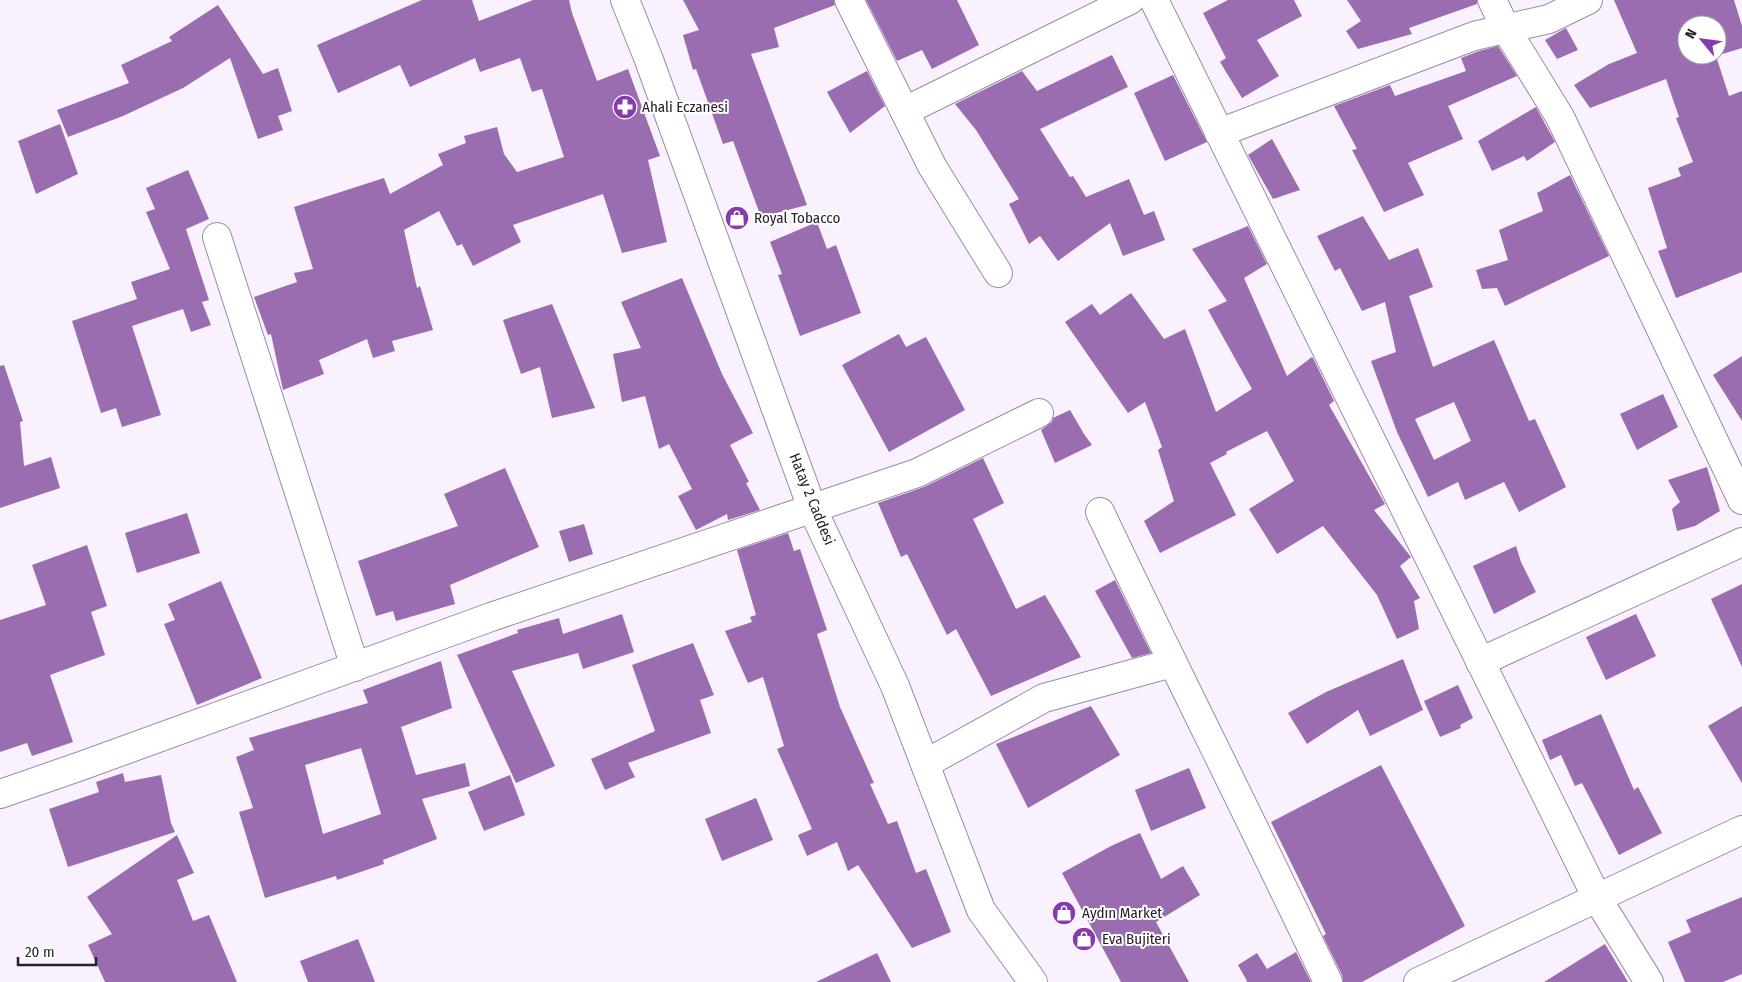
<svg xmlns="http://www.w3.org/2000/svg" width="1742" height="982" viewBox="0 0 1742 982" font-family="'Fira Sans Condensed',sans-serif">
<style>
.building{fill:#9a6db1;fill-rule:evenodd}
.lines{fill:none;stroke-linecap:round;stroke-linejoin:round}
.street-casing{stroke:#9c8ba5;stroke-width:30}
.secondary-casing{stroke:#9c8ba5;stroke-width:30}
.street{stroke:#fff;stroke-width:28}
.secondary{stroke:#fff;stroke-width:28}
.labels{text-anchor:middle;stroke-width:4;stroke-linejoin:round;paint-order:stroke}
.poi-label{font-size:15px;fill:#28212c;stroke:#fff;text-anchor:start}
.street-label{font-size:15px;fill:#28212c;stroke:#fff}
</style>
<rect width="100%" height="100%" fill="#f9f1fd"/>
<g class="building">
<path d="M422,0H472L479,21L533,0H569L572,13L597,81L628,69L660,156L648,160L667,242L622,253L603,194L513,225L521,242L473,266L462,244L457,246L439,211L404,230L417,288L420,286L433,330L392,341L395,351L373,358L367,339L319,360L324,374L283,390L271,334L268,335L254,297L297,282L294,273L313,269L294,207L384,178L390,194L443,165L438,154L466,143L464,136L497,127L504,154L517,172L564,157L542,89L532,92L520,58L480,72L475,58L410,87L400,65L338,93L317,45Z"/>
<path d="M683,0H834L835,5L774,28L779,47L751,54L807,205L761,217L733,141L723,144L696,69L693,70L683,35L699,30Z"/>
<path d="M866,0H957L979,45L932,69L922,50L897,61Z"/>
<path d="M1228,0H1294L1302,16L1257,40L1279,76L1242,98L1220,62L1226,58L1203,13Z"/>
<path d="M1347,0H1477V4L1409,28L1412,34L1358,49L1346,31L1361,21Z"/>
<path d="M1614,0H1734L1742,26V48L1716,56L1729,96L1742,91V272L1676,298L1658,251L1667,248L1648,188L1681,176L1678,168L1693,162L1676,118L1679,117L1666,79L1590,108L1574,85L1609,64L1637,53ZM1687,25H1717V55H1687Z"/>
<path d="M218,5L263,74L278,68L292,111L278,116L283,130L258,139L230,58L183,88L123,116L68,137L57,110L129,83L121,65L172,41L169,37Z"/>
<path d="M1566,28L1578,50L1557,59L1545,40Z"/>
<path d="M1498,46L1517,76L1448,106L1463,139L1408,163L1424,195L1384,212L1352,150L1357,149L1334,106L1390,85L1395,96L1466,71L1461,58L1479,51Z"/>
<path d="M1112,55L1128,87L1040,129L1070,177L1073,176L1086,197L1129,179L1144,215L1154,211L1165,240L1123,256L1110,223L1058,261L1040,236L1029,244L1009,204L1019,199L976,130L955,104L1022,71L1037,91Z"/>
<path d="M867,71L885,106L850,133L827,92Z"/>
<path d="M1173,75L1207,142L1165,161L1134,93Z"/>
<path d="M1536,107L1555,142L1527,161L1524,156L1492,171L1478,141Z"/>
<path d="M60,124L78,174L36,194L18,141Z"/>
<path d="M1272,139L1300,190L1273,199L1248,155Z"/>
<path d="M188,170L209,219L186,229L209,300L202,302L211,325L191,332L183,309L132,326L161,415L122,427L116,408L101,413L72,321L137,299L131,282L170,269L146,212L155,209L146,188Z"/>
<path d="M1570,175L1609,256L1505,306L1497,288L1482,289L1476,270L1508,260L1499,230L1543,211L1537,193Z"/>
<path d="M1363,216L1389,260L1418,248L1433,287L1409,296L1433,367L1494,340L1529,421L1535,419L1566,487L1519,512L1504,482L1465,500L1458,482L1428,497L1397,432L1371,361L1396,352L1385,302L1362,311L1340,268L1335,271L1317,236ZM1454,402L1471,441L1434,460L1415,419Z"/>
<path d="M817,222L827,249L836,245L861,313L800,336L778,275L782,274L770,242Z"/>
<path d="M1248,226L1267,264L1244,278L1287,376L1312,357L1313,358L1334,401L1329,405L1385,504L1374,510L1411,557L1400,566L1420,598L1414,601L1419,629L1397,639L1377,595L1323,526L1277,554L1249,509L1294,481L1267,431L1226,452L1227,454L1210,463L1236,515L1160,553L1144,521L1174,501L1158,450L1162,447L1145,402L1128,413L1065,322L1092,304L1100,315L1131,293L1164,339L1185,329L1216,412L1252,389L1208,310L1227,301L1192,249Z"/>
<path d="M682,278L722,374L753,433L730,445L749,482L746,483L760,510L728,520L727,514L696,530L678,496L692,489L669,444L659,449L645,396L622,402L613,354L641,348L621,302Z"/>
<path d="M552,304L595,408L552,418L540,367L521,374L503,320Z"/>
<path d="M899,334L906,347L926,337L965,410L889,452L842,365Z"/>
<path d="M1742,356V421L1713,375Z"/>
<path d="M4,365L23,421L20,422L24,466L51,457L60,488L0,508V366Z"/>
<path d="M1663,394L1678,427L1637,450L1620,414Z"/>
<path d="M1070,410L1084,434L1092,445L1055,463L1041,430L1052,422L1053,418Z"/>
<path d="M983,458L1004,503L973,519L1016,609L1045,595L1081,657L991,696L956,629L947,635L907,554L901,557L878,503L924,487Z"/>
<path d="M1707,467L1720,511L1695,526L1677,531L1672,509L1680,502L1668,480Z"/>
<path d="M505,468L539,547L450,585L455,604L396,621L393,611L376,616L358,561L458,526L444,494Z"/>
<path d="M187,513L200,553L137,573L125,533Z"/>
<path d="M584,524L593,554L569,562L559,531Z"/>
<path d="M788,533L794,551L800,549L827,630L817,634L840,707L874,783L870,784L888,824L897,821L916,873L926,869L951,932L912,948L858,865L848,871L837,842L807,856L798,835L812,829L777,749L784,746L763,677L748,683L725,631L752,622L750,617L756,615L737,550Z"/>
<path d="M87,545L107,606L91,612L105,655L50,675L73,742L32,756L27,743L0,752V620L46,605L32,565Z"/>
<path d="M1516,546L1521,562L1536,592L1494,614L1473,566Z"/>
<path d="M1115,580L1143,637L1151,653L1132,658L1095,591Z"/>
<path d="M221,581L262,678L197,705L164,624L175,620L168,604Z"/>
<path d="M1742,584V667L1711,599Z"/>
<path d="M622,614L634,652L583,669L578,653L512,671L555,766L516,783L457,655L518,633L517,630L559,618L563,634Z"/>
<path d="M1636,614L1656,656L1606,680L1586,637Z"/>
<path d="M693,643L714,695L700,700L711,733L628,763L635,777L605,790L591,759L655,731L632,665Z"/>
<path d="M1403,659L1423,710L1370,736L1358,710L1307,744L1288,713L1326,692Z"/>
<path d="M441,661L452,708L401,727L416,775L465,763L470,786L422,799L437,839L383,860L384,864L337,880L336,876L265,898L239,812L253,808L236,757L254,750L249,738L368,703L363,690ZM361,748L381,814L323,834L305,765Z"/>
<path d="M1458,685L1473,718L1460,725L1461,728L1440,737L1424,701Z"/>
<path d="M1091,706L1120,755L1028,808L996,744Z"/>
<path d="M1742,706V783L1708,726Z"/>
<path d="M1601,714L1634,790L1638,787L1662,833L1619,855L1582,783L1575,786L1561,755L1550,760L1542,740Z"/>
<path d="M1381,765L1465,926L1362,982H1343L1342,975L1323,936L1326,934L1271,822Z"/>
<path d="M1189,768L1206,808L1151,831L1135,790Z"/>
<path d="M123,773L125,782L161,775L171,823L175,832L68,867L49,809L99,792L96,782Z"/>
<path d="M510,775L525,815L484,831L468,792Z"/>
<path d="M756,798L773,840L722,861L705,819Z"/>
<path d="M1140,833L1161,879L1183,866L1200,895L1156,922L1189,982H1121L1062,873L1111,846Z"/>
<path d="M177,835L194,873L177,880L193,921L209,915L237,982H105L88,945L112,934L87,897Z"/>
<path d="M1742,897V974L1723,982H1685L1668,942L1691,932L1686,920Z"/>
<path d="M358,939L375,982H308L300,961Z"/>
<path d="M1605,944L1628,982H1544Z"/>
<path d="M1296,952L1311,982H1246L1247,981L1238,965L1257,953L1267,969Z"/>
<path d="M877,953L891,982H816Z"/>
</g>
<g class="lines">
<g class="street-casing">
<g id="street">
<path d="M849,0L932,166L998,273"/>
<path d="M1154,0L1597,898L1649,982"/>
<path d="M1492,0L1506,29L1560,117L1742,500"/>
<path d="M905,111L1130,0"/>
<path d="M1219,133L1474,36L1549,19L1588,0"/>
<path d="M217,237L355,667"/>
<path d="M1100,512C1175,670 1254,825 1328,982"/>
<path d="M1480,662L1742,542"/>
<path d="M925,764L1044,698L1172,663"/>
<path d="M0,794L81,766L491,617L917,473L1039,413"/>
<path d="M1418,982L1742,830"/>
</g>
</g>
<g class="secondary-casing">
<path id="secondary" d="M625,0L649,60L812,508L895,686L981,910L1033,982"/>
</g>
<use href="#street" class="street"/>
<use href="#secondary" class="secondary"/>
</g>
<defs>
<g id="pharmacy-disc" transform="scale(1.25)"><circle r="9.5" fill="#873aab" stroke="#fff"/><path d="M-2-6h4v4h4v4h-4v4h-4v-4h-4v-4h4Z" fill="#fff"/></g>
<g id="shop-disc" transform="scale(1.25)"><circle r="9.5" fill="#873aab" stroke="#fff"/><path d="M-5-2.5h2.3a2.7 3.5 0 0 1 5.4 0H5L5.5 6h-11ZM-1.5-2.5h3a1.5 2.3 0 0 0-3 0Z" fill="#fff"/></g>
</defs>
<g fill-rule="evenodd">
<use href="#pharmacy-disc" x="625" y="107"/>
<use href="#shop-disc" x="737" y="218"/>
<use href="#shop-disc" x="1064" y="913"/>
<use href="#shop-disc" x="1084" y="939"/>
</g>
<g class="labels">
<g class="poi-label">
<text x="642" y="112">Ahali Eczanesi</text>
<text x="754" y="223">Royal Tobacco</text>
<text x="1082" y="918">Aydın Market</text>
<text x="1102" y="944">Eva Bujiteri</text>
</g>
<g class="street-label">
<text transform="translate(812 499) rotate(68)" y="5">Hatay 2 Caddesi</text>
</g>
</g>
<g transform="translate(1702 40) rotate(299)"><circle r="24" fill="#ffffff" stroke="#a9a6ab"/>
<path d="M0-4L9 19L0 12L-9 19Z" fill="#873aab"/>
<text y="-8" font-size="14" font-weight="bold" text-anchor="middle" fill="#28212c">N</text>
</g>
<path d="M18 957v8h78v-8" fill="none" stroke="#28212c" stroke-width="2.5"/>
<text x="25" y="957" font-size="15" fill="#28212c" stroke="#ffffff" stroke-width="4" paint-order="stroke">20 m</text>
</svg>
